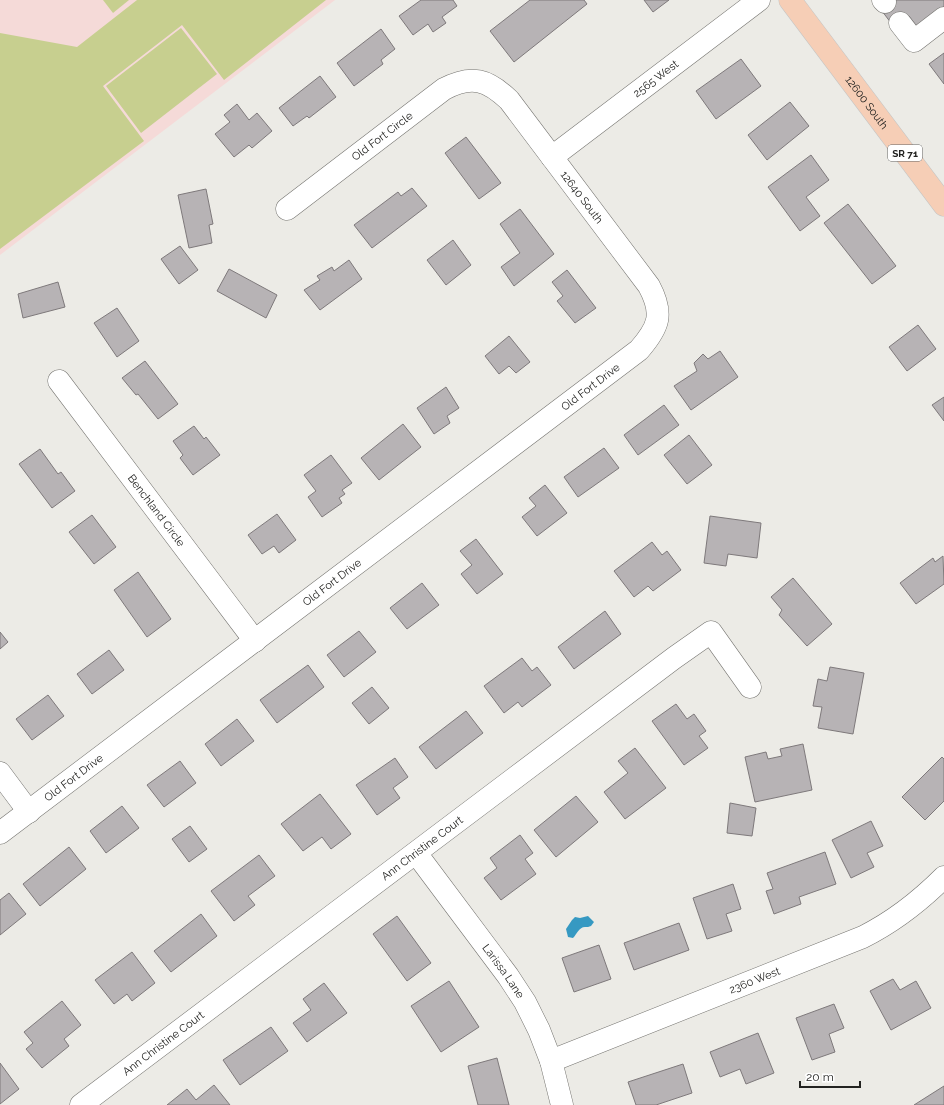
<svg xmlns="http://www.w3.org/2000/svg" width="944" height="1105" viewBox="0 0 944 1105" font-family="Raleway,sans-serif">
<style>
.education{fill:#f5dad8}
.green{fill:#c7cf8f}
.water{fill:#3699c2}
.building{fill:#b7b3b5;stroke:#7e797b}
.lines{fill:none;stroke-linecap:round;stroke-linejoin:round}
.minor-casing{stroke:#757470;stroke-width:23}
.major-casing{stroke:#c6c6c5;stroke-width:23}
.minor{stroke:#fff;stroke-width:22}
.major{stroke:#f6ceb6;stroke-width:22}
.labels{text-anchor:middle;stroke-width:4;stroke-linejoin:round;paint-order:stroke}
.shield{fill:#fff;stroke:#656564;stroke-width:1}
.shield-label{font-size:10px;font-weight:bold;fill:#232321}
.street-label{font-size:11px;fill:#232321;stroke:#fff}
</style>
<rect width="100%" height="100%" fill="#ecebe6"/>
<path class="education" d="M0,0H335L0,255Z"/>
<g class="green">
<path d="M103,0H129L113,13Z"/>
<path d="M137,0H326L224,80L182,25L103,86L144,141L0,249V33L77,47Z"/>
<path d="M181,28L217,74L141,133L106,86Z"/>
</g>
<path class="water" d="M588,916L594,922L591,926C589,927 587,927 585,927C579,927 577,934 573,938L568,937L566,929L572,920L575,917L580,918Z"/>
<g class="building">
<path d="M421,0H453L457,6L442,17L446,23L433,32L428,24L413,35L399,16Z"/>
<path d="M530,0H584L587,4L514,62L490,31Z"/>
<path d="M644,0H669L653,12Z"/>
<path d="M888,0H944V9L918,28L909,16L894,27L879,7Z"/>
<path d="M381,29L395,49L381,60L383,64L354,86L337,63Z"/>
<path d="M944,53V84L929,64Z"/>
<path d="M741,59L761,86L716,119L696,91Z"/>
<path d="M320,76L336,97L309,118L307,116L293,126L279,108Z"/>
<path d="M790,102L809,126L767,160L748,135Z"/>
<path d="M237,104L249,120L257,113L272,131L252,148L249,145L234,157L215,134L230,122L224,115Z"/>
<path d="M466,137L501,183L479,199L445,153Z"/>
<path d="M811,155L829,180L806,197L820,216L800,231L768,187Z"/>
<path d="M412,188L427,206L372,248L354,225L398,192L401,196Z"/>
<path d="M206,189L213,224L209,225L212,243L189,248L178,195Z"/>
<path d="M848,204L896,266L872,284L824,223Z"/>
<path d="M520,209L554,254L514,286L501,267L520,253L500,224Z"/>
<path d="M453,240L471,265L446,285L427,260Z"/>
<path d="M180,246L198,270L179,284L161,259Z"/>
<path d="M349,260L362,279L320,310L304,290L320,280L317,276L332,267L334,271Z"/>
<path d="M229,269L277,295L266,318L217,291Z"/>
<path d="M567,270L596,308L575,323L557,301L563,296L552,282Z"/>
<path d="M58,282L65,307L23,318L18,294Z"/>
<path d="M117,308L139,341L117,357L94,323Z"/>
<path d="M918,325L936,349L907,371L889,347Z"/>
<path d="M509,336L530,362L516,373L509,366L499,374L485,356Z"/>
<path d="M720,351L738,377L691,410L674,386L697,371L694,363L703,354L708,359Z"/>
<path d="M145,361L178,404L158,419L138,394L136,395L122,378Z"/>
<path d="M446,387L459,408L447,416L450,423L434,434L417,408Z"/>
<path d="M944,397V421L932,405Z"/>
<path d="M664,405L679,425L638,455L624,435Z"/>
<path d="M403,424L421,447L379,480L361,458Z"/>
<path d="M194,426L204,439L206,437L220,455L193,475L180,458L183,455L173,441Z"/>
<path d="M689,435L712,465L687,484L664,455Z"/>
<path d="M604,448L619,468L578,497L564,477Z"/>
<path d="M40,449L58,474L61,472L75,491L52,508L19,464Z"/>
<path d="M331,455L352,483L342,490L345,494L339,498L342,503L322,517L308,497L316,491L304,475Z"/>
<path d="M545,485L567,513L537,536L522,517L536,506L529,498Z"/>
<path d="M277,514L296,540L279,553L274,546L262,554L248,535Z"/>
<path d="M92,515L116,547L94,564L69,532Z"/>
<path d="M710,516L761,523L757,558L728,554L726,566L704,563Z"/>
<path d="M476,539L503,574L477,594L461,574L472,565L460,551Z"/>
<path d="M652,542L662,555L667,551L681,570L653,591L648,586L634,597L614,571Z"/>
<path d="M943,556L944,584L916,604L900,583L933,558L935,562Z"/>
<path d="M138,572L171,619L147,637L114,590Z"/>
<path d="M793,578L832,624L807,646L779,615L782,610L771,597Z"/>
<path d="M422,583L439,605L407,629L390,608Z"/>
<path d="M605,611L621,634L574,669L558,647Z"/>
<path d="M359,631L376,652L344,677L327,655Z"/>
<path d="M0,632L8,642L0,649Z"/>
<path d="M109,650L124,670L92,694L77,674Z"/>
<path d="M522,658L532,671L537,667L551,685L522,707L518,702L504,713L484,686Z"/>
<path d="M308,665L324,687L277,723L260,700Z"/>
<path d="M830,667L864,673L853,734L818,728L822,707L813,706L818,679L827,681Z"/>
<path d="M372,687L389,708L369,724L352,703Z"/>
<path d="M48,695L64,716L32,740L16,719Z"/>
<path d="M676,704L687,719L694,714L706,731L699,736L708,748L684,765L652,721Z"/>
<path d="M466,711L483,733L436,769L419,747Z"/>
<path d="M237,719L254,741L221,766L205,744Z"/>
<path d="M803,744L812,790L755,802L745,757L766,752L768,759L782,756L780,749Z"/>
<path d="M635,748L666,788L625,819L604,792L628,773L618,761Z"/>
<path d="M942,757L944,759V801L925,820L902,797Z"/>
<path d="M395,758L408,777L393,788L400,798L377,815L356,785Z"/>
<path d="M180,761L196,783L164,807L147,785Z"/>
<path d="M320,794L351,834L331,849L322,837L303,851L281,824Z"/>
<path d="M576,796L598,822L556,857L534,830Z"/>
<path d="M730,803L756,808L752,836L727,833Z"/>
<path d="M122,806L139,828L106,853L90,831Z"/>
<path d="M871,821L883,846L867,853L874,867L851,878L832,840Z"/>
<path d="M190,826L207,849L189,862L172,839Z"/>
<path d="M520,835L533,853L525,859L536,874L501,900L484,878L497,868L490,858Z"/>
<path d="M69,847L86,869L40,906L23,884Z"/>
<path d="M825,852L836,884L799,897L801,904L774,914L766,891L773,889L767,873Z"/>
<path d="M259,855L275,876L248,896L255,905L234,921L211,891Z"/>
<path d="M733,884L741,909L726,914L732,931L707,939L693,898Z"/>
<path d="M9,893L26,914L0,935V900Z"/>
<path d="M201,914L217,936L171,972L154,951Z"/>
<path d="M397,916L431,963L407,981L373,934Z"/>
<path d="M679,923L689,950L634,970L624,943Z"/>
<path d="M599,945L611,979L574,992L562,958Z"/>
<path d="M132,952L155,983L132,1001L127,994L114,1004L95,980Z"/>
<path d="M893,979L900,990L916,981L931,1008L891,1030L870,991Z"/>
<path d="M449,981L479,1027L441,1052L411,1006Z"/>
<path d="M324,983L347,1013L307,1042L293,1023L311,1010L303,999Z"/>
<path d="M62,1001L81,1025L64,1039L69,1046L42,1068L26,1049L33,1043L24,1032Z"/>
<path d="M834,1004L844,1028L829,1034L835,1052L812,1060L796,1018Z"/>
<path d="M271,1027L288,1051L240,1085L223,1060Z"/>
<path d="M758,1033L774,1073L746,1084L740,1069L720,1077L710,1052Z"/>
<path d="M497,1058L509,1105H478L468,1066Z"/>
<path d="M0,1063L19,1089L0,1104Z"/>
<path d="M683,1064L692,1093L656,1105H636L628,1082Z"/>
<path d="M214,1085L230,1105H167L187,1089L196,1100Z"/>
<path d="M944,1086V1105H914Z"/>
</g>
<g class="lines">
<g class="minor-casing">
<g id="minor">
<path d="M883,0L885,2"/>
<path d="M900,23L914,41L944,18"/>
<path id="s1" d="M552,157L759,0"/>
<path id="s2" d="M59,381L255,641"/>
<path d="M0,773L29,812"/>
<path id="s3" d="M0,833L639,350C659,327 664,314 649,286L509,100C488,80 472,74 444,89L287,209"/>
<path id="s4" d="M416,853L508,976L525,1002L539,1030L551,1061L562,1105"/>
<path id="s5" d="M551,1061L863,937C895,921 919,902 944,877"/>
<path id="s6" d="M81,1105L674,658L711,632L750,687"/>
</g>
</g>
<g class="major-casing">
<g id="major">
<path id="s7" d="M790,0L944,205"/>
</g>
</g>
<use href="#minor" class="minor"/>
<use href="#major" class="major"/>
</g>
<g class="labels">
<rect class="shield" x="888" y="145" width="34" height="16" rx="3"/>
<g class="shield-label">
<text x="905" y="157">SR 71</text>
</g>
<g class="street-label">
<text dy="4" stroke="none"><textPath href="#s1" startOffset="130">2565 West</textPath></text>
<text dy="4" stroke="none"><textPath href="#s7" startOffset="128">12600 South</textPath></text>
<text transform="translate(382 136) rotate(-37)" y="4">Old Fort Circle</text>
<text transform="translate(582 197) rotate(53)" y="4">12640 South</text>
<text dy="4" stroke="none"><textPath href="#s3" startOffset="740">Old Fort Drive</textPath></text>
<text dy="4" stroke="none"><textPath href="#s2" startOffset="162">Benchland Circle</textPath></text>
<text dy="4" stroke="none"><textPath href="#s3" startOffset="416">Old Fort Drive</textPath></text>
<text dy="4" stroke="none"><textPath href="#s3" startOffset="92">Old Fort Drive</textPath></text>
<text dy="4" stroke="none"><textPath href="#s6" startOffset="427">Ann Christine Court</textPath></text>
<text dy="4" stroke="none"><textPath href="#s4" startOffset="147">Larissa Lane</textPath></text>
<text dy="4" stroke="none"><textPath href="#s5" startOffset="219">2360 West</textPath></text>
<text dy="4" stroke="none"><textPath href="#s6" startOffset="103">Ann Christine Court</textPath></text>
</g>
</g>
<path d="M800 1081v6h60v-6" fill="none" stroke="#232321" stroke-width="2"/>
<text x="806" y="1081" font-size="12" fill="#232321" stroke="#ffffff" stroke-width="3" paint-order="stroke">20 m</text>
</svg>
